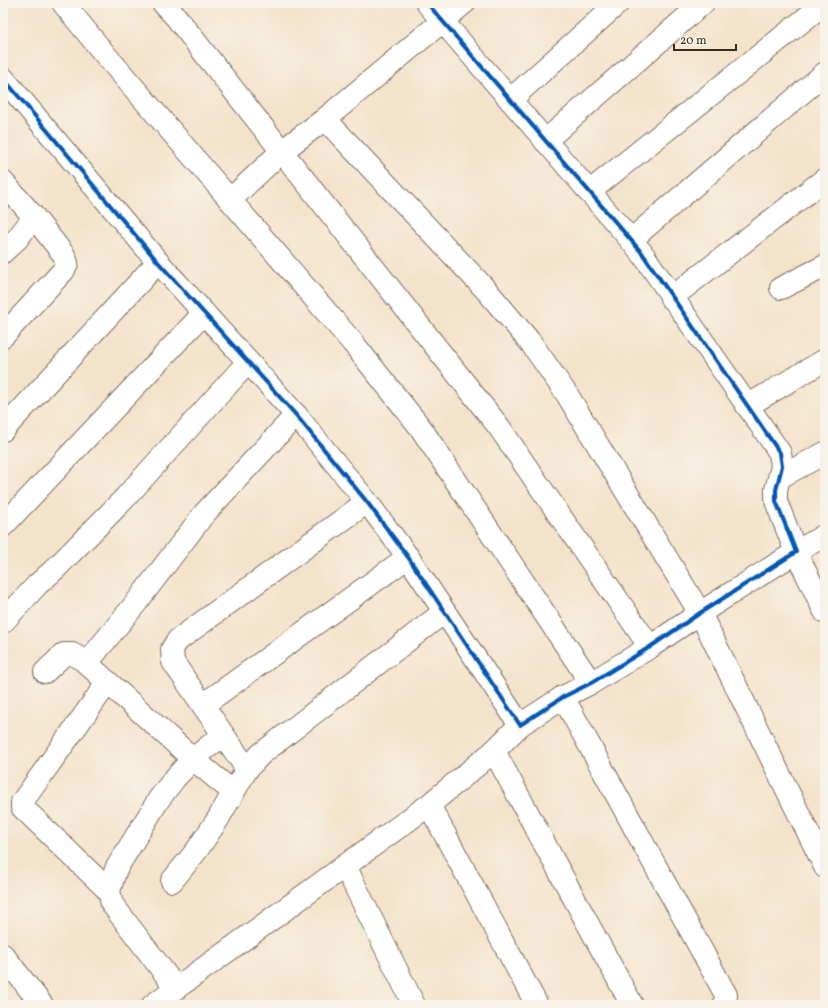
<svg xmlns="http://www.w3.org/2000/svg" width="828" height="1008" viewBox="0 0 828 1008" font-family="Vollkorn,serif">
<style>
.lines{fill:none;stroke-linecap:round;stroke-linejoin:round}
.minor-casing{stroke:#7c6b5b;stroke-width:24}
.minor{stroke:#fff;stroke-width:22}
.cycleway-casing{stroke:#f7f3e8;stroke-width:6}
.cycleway{stroke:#0057b8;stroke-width:4}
</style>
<rect width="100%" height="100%" fill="#f7f3e8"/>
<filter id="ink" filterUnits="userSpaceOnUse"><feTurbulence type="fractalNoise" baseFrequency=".025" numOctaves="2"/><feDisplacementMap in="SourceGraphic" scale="8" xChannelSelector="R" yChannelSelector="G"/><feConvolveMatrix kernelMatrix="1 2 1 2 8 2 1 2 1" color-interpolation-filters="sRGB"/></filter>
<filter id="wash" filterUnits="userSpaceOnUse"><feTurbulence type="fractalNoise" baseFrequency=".012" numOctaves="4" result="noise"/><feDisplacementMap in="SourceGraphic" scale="16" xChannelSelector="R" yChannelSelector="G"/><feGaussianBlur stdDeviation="0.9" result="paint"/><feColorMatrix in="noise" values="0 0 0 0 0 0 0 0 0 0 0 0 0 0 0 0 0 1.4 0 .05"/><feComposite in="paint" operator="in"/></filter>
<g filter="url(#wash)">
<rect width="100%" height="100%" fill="#f4e3cb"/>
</g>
<g filter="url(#ink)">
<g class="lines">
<g class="minor-casing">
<g id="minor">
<path d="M63,3L103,52L353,343L420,427L591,683"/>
<path d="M163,3L176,17L499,427L650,647"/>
<path d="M3,78L158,262L296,415L367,502L408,557L520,725L563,697L591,683L650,647L700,613L796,552L776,501V490L782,466L780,453L642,253L427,3"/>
<path d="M510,100L618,3"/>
<path d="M325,119L487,291L531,343L568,396L700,613L825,867"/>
<path d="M545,141L703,3"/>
<path d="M3,182L34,217L64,255L67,263L64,270L3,336"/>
<path d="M589,192L825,3"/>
<path d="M230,200L282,151L325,119L464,3"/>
<path d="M631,240L825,73"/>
<path d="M3,252L17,239L34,217"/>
<path d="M781,288L825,266"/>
<path d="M671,298L825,179"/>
<path d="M747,406L825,360"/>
<path d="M3,430L158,262"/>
<path d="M780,477L825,453"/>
<path d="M3,526L204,313"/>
<path d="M825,535L796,552L825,612"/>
<path d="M3,622L37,585L55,569L125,498L248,362"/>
<path d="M87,663L136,603L204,514L296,415"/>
<path d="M45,672L64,654H72L83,660L193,759L233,792"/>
<path d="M108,682L22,802V807L109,891"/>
<path d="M563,697L726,995L725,1005"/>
<path d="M203,705L408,557"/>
<path d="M494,751L632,1005"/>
<path d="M247,769L173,662L172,649L178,640L367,502"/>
<path d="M429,805L537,1005"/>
<path d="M345,866L414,1005"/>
<path d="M172,881L197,850L218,819L247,769L261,754L444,612"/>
<path d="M3,955L42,1005"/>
<path d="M176,988L112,904L109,891L116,869L159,799L175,778L193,759L223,735"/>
<path d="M153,1005L429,805L494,751L520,725"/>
</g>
</g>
<use href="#minor" class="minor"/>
<g class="cycleway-casing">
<path id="cycleway" d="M3,78L158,262L296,415L367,502L408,557L520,725L563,697L591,683L650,647L700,613L796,552L776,501V490L782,466L780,453L642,253L427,3"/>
</g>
<use href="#cycleway" class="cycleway"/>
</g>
</g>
<rect width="828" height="1008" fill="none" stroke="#f7f3e8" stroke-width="16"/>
<path d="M674 44v6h62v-6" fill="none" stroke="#3b2a1e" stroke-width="2"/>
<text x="680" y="44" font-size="12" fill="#3b2a1e" stroke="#f7f3e8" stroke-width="3" paint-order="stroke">20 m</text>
</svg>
